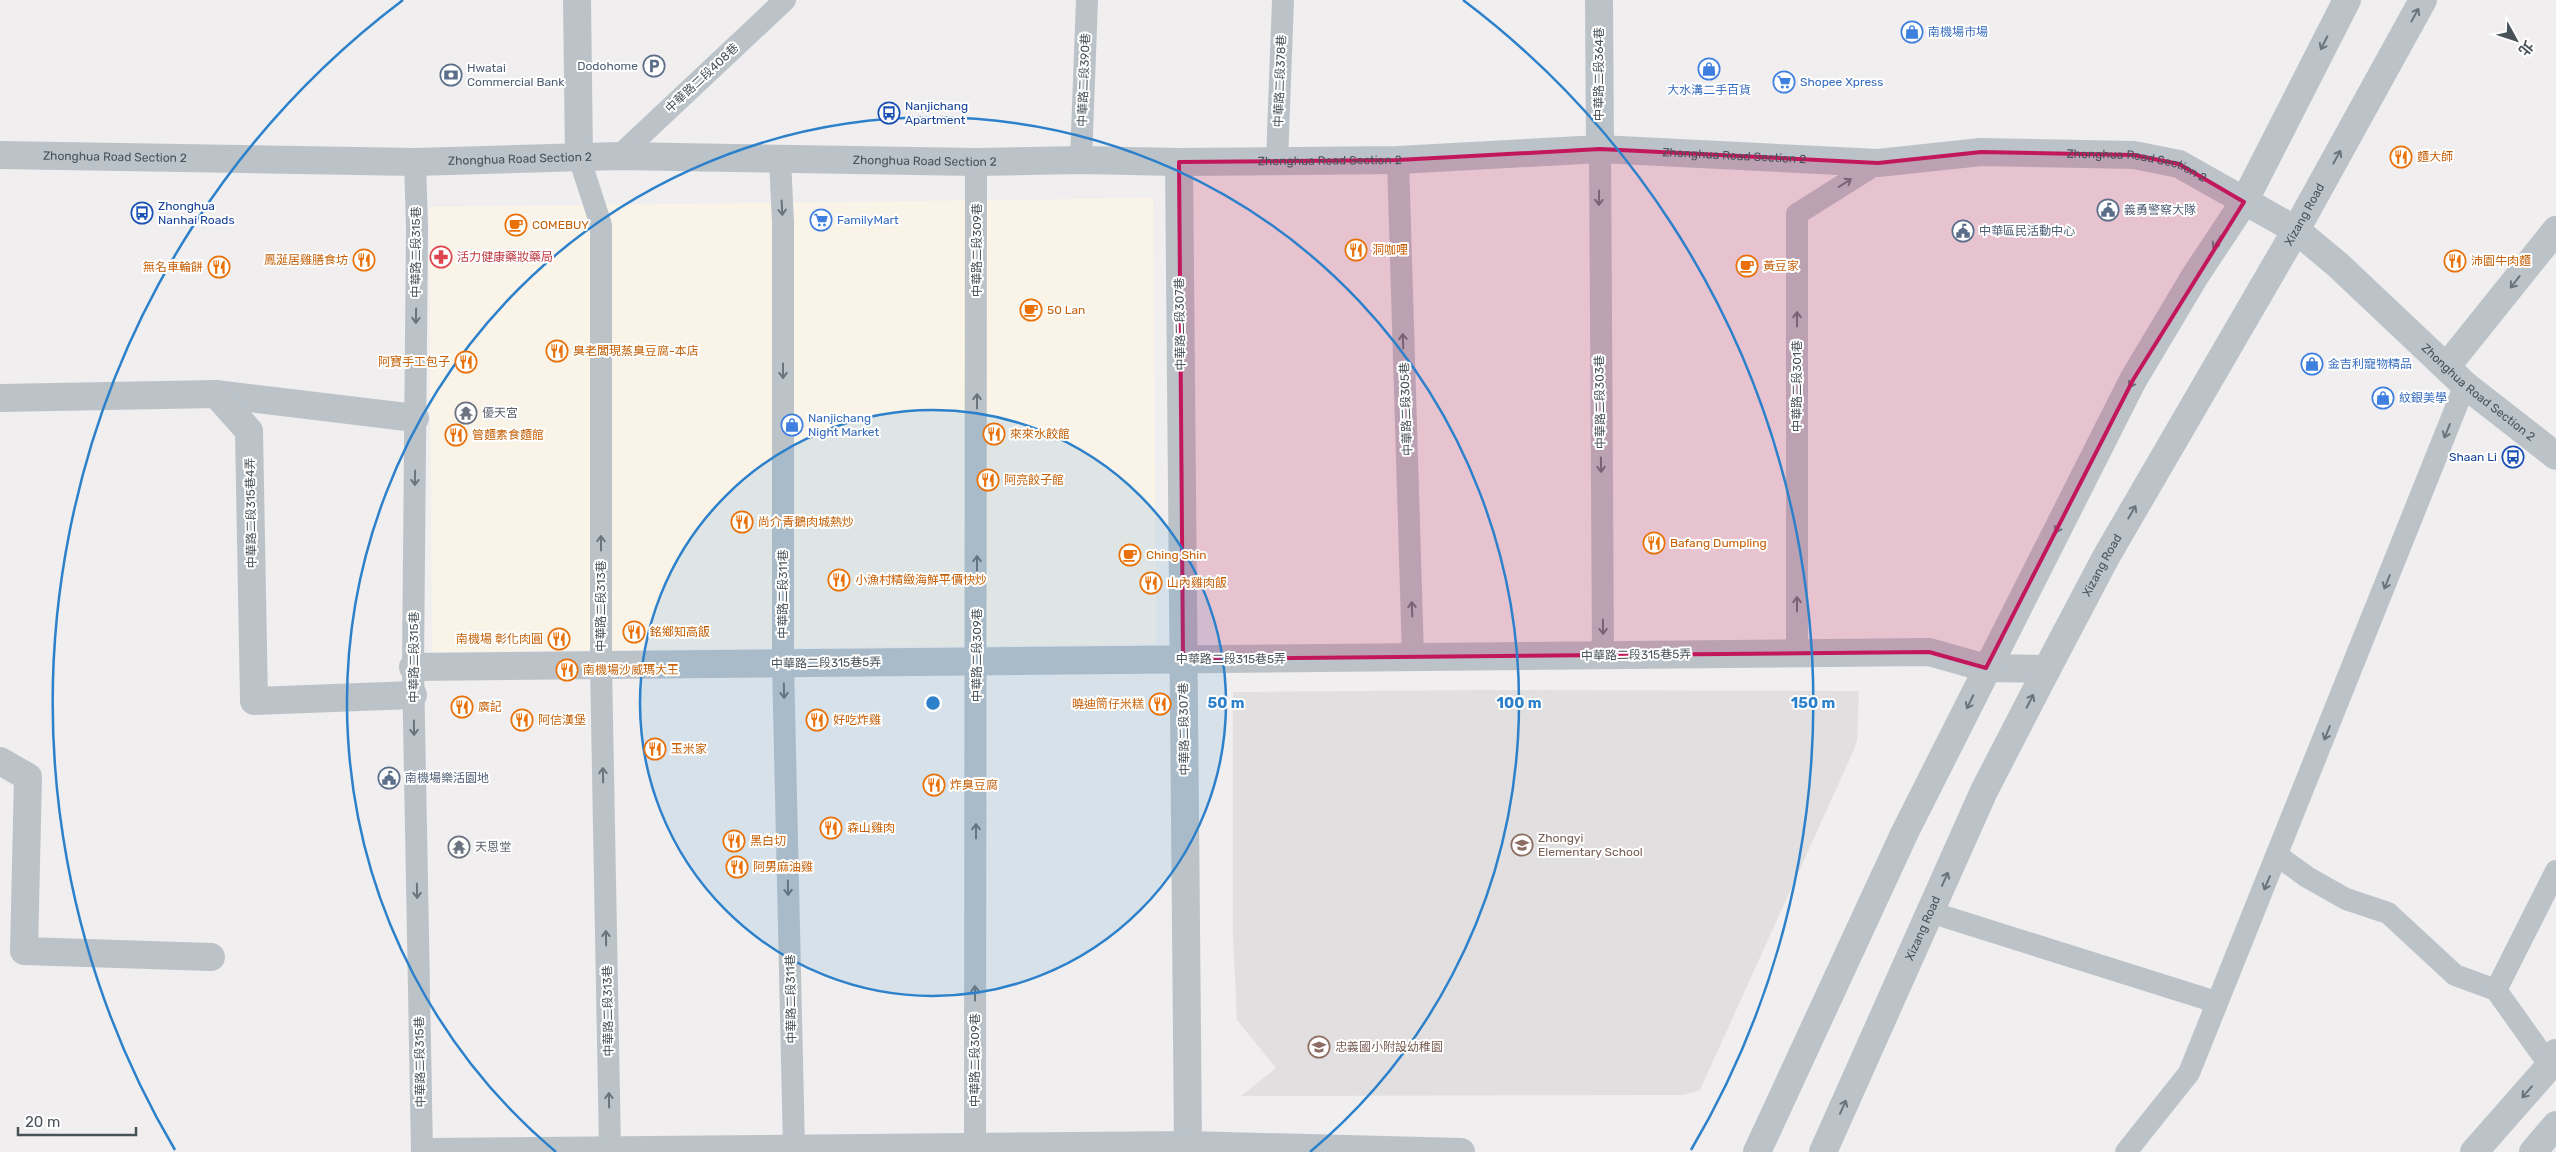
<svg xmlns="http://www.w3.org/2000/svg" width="2556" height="1152" viewBox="0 0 2556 1152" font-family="Rubik,'Noto Sans TC',sans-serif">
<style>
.commercial{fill:#f9f3e8}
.education{fill:#e1dfdf}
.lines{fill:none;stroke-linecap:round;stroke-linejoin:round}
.service{stroke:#bbc3c9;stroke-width:22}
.minor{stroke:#bbc3c9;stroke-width:28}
.tertiary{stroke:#bbc3c9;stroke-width:28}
.oneway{stroke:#6a747b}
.marked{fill:#c2185b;fill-opacity:0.2;stroke:#c2185b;stroke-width:4;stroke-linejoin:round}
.ring{fill:none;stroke:#2d81cb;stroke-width:2.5}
.labels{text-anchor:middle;stroke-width:4;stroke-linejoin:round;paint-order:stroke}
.shop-label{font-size:12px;fill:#366cbe;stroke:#fff;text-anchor:start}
.service-label{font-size:12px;fill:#4e5e75;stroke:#fff;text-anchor:start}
.street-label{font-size:12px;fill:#485259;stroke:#fff}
.transit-label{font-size:12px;fill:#164399;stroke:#fff;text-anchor:start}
.food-label{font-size:12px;fill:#c56008;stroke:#fff;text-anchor:start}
.health-label{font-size:12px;fill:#be3a42;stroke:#fff;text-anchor:start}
.worship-label{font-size:12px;fill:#5b616d;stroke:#fff;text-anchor:start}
.education-label{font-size:12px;fill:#785e54;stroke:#fff;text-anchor:start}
.centre{fill:#2d81cb;stroke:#fff;stroke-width:2.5}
.ring-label{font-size:15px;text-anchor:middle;font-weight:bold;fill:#2d81cb;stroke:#fff;stroke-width:4;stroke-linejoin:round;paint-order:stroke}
</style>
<rect width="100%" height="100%" fill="#f0eeee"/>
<path class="commercial" d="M1153,198L1156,644L432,652L429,207Z"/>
<path class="education" d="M1479,690L1859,691L1857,741L1852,754L1700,1090L1684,1095L1241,1096L1276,1068L1237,1020L1233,937V692Z"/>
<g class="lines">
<g class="service">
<path d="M1600,149L1603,655"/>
<path d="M619,156L785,0"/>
<path d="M579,157L601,225V665L610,1149"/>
<path d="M780,159L783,223V663L794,1149"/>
<path d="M1081,160L1087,0"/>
<path d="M1398,160L1413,657"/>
<path d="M1277,161L1283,0"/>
<path d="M415,162L417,227L413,667L422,1152"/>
<path d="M1797,653V214L1878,163"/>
<path d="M2278,856L2307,877L2346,899L2388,913L2455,975L2496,990L2548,1063"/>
<path d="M1930,912L2216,1002"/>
<path d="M2496,990L2556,871"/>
<path d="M975,1147L976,162"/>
<path d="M2126,1152L2189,1073L2465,385"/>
</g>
<g class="minor">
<path d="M577,0L579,157"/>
<path d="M1599,0L1600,149"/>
<path d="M1179,162L1188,1145"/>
<path d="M2447,366L2556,230"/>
<path d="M216,394L415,418"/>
<path d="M0,398L216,394L249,431L254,701L413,695"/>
<path d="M413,667L1929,652L1986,668L2047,669"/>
<path d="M0,761L28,777L24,951L211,957"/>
<path d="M431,1152L1188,1145L1461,1152"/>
</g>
<g class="tertiary">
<path id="s1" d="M0,155L415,162L619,156L976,162L1081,160L1179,162L1398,160L1600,149L1878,163L1981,152L2134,155L2179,164L2296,230L2338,265L2465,385L2556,456"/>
<path d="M1757,1152L1905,832L2133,380L2195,276L2244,202L2347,0"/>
<path id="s2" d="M1823,1152L1984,791L2047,669L2106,557L2296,230L2423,0"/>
<path d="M2474,1152L2547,1069L2548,1063L2556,1053"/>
<path d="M2533,1152L2556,1125"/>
</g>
</g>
<defs><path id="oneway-shaft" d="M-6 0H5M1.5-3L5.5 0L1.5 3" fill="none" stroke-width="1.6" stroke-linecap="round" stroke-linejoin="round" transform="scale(1.25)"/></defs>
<g class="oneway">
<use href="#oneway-shaft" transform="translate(2415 15) rotate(-61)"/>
<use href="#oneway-shaft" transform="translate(2324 43) rotate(117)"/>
<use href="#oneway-shaft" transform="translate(2337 157) rotate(-61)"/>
<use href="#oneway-shaft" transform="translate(1845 183) rotate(-32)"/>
<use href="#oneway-shaft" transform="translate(1599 198) rotate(91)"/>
<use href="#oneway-shaft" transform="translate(782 208) rotate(87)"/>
<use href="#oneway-shaft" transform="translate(2217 242) rotate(123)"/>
<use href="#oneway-shaft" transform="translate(2515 282) rotate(128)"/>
<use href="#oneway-shaft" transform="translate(416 316) rotate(91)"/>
<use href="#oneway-shaft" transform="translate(1797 319) rotate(-90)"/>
<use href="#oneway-shaft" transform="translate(1403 341) rotate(-92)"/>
<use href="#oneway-shaft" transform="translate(783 371) rotate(90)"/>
<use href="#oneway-shaft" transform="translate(2133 381) rotate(119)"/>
<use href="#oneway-shaft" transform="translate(977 401) rotate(-90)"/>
<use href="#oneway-shaft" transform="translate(2447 431) rotate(112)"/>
<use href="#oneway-shaft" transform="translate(1601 465) rotate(89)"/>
<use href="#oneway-shaft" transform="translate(415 478) rotate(91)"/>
<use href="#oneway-shaft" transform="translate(2132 512) rotate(-60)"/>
<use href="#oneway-shaft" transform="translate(2059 526) rotate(117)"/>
<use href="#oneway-shaft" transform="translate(601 543) rotate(-90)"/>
<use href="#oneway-shaft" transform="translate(977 563) rotate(-90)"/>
<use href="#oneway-shaft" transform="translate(2387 582) rotate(112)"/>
<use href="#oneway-shaft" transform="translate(1797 604) rotate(-90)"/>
<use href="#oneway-shaft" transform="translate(1412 609) rotate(-92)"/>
<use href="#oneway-shaft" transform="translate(1603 627) rotate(89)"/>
<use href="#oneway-shaft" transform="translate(784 691) rotate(89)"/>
<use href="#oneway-shaft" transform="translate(2030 701) rotate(-63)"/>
<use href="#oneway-shaft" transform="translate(1970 702) rotate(116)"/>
<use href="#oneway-shaft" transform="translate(414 728) rotate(89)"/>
<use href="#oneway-shaft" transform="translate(2327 733) rotate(112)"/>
<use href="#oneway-shaft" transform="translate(603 775) rotate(-91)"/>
<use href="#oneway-shaft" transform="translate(976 831) rotate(-90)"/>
<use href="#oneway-shaft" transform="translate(1945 879) rotate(-66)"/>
<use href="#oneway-shaft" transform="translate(2267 883) rotate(113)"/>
<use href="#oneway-shaft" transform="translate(788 888) rotate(89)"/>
<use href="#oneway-shaft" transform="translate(417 891) rotate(89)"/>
<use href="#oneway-shaft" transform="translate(606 938) rotate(-91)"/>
<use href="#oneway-shaft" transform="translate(975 993) rotate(-90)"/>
<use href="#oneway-shaft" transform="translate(2527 1092) rotate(131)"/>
<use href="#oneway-shaft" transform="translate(609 1100) rotate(-91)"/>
<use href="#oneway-shaft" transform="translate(1843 1107) rotate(-66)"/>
</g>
<path class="marked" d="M1600,149L1878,163L1981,152L2134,155L2179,164L2244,202L2133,380L1986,668L1929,652L1183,659L1179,162L1398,160Z"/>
<circle cx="933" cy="703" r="293" fill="#2d81cb" fill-opacity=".12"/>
<g class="ring">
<circle cx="933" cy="703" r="293"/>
<path d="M556 1152A586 586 0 1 1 1310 1152"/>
<path d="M175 1150A880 880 0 0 1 403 0M1463 0A880 880 0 0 1 1691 1150"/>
</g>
<defs>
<g id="shop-ring" transform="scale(1.125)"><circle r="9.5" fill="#fff" stroke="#3f7fe0" stroke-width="1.5"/><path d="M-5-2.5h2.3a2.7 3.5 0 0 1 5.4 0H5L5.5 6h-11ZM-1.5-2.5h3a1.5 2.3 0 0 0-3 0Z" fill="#3f7fe0"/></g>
<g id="parking-ring" transform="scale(1.125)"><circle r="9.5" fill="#fff" stroke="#5c6f8a" stroke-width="1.5"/><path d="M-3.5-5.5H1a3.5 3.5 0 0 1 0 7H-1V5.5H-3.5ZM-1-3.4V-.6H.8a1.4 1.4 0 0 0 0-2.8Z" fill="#5c6f8a"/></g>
<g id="bank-ring" transform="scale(1.125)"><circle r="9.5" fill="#fff" stroke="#5c6f8a" stroke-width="1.5"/><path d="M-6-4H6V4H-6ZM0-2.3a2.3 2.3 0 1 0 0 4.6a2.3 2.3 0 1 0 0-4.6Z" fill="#5c6f8a"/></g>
<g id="supermarket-ring" transform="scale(1.125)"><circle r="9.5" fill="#fff" stroke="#3f7fe0" stroke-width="1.5"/><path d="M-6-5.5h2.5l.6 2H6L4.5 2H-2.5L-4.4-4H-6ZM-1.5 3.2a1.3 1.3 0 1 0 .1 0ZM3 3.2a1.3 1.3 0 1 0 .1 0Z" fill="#3f7fe0"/></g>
<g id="bus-ring" transform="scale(1.125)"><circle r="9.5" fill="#fff" stroke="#1a4fb4" stroke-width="1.5"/><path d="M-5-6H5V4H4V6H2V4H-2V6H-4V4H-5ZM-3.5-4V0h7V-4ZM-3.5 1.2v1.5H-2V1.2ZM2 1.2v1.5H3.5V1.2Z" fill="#1a4fb4"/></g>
<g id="restaurant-ring" transform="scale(1.125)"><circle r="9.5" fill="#fff" stroke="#e8710a" stroke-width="1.5"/><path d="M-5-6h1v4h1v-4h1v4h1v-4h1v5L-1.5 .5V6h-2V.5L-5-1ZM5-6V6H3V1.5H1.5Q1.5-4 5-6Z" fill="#e8710a"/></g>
<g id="civic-ring" transform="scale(1.125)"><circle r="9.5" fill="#fff" stroke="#5c6f8a" stroke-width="1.5"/><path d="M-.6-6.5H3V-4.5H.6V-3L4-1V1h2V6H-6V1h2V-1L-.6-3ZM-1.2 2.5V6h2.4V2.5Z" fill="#5c6f8a"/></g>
<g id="cafe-ring" transform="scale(1.125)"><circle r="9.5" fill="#fff" stroke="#e8710a" stroke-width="1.5"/><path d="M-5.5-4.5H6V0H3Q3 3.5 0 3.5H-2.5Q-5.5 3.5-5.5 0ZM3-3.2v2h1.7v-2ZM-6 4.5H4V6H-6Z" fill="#e8710a"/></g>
<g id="pharmacy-ring" transform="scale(1.125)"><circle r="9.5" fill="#fff" stroke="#e0444e" stroke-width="1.5"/><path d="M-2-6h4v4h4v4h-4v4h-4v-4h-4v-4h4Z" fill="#e0444e"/></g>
<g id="temple-ring" transform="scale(1.125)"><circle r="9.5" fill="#fff" stroke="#6b7280" stroke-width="1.5"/><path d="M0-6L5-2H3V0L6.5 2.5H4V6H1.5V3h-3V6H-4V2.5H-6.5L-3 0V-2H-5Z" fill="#6b7280"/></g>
<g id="school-ring" transform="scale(1.125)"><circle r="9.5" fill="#fff" stroke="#8d6e63" stroke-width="1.5"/><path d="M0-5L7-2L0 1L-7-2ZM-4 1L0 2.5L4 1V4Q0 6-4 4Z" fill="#8d6e63"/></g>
</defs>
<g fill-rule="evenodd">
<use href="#shop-ring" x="1912" y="32"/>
<use href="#parking-ring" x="654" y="66"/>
<use href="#shop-ring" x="1709" y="69"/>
<use href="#bank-ring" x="451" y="75"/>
<use href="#supermarket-ring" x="1784" y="82"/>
<use href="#bus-ring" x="889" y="113"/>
<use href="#restaurant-ring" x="2401" y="157"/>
<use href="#civic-ring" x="2108" y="210"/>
<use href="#bus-ring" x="142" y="213"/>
<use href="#supermarket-ring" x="821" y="220"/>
<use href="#cafe-ring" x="516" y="225"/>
<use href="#civic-ring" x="1963" y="231"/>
<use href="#restaurant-ring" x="1356" y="250"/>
<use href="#pharmacy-ring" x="441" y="257"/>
<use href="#restaurant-ring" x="364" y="260"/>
<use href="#restaurant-ring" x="2455" y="261"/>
<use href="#cafe-ring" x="1747" y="266"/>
<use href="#restaurant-ring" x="219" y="267"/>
<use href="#cafe-ring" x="1031" y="310"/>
<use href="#restaurant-ring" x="557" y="351"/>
<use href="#restaurant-ring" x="466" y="362"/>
<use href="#shop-ring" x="2312" y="364"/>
<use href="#shop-ring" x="2383" y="398"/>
<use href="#temple-ring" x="466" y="413"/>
<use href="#shop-ring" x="792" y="425"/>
<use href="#restaurant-ring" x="994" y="434"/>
<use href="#restaurant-ring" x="456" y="435"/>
<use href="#bus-ring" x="2513" y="457"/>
<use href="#restaurant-ring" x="988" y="480"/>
<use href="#restaurant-ring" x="742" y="522"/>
<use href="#restaurant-ring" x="1654" y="543"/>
<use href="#cafe-ring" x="1130" y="555"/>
<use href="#restaurant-ring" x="839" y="580"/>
<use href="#restaurant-ring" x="1151" y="583"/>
<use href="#restaurant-ring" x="634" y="632"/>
<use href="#restaurant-ring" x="559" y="639"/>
<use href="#restaurant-ring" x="567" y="670"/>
<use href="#restaurant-ring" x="1160" y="704"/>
<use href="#restaurant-ring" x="462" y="707"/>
<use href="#restaurant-ring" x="522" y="720"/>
<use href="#restaurant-ring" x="817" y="720"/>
<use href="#restaurant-ring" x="655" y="749"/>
<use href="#civic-ring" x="389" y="778"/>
<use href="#restaurant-ring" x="934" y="785"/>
<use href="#restaurant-ring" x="831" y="828"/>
<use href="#restaurant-ring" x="734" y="841"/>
<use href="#school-ring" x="1522" y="845"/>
<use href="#temple-ring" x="459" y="847"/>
<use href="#restaurant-ring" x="737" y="867"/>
<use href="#school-ring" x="1319" y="1047"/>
</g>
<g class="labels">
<g class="shop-label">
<text x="1928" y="36">南機場市場</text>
<text x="1800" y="86">Shopee Xpress</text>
<text x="1709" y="94" text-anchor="middle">大水溝二手百貨</text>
<text x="837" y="224">FamilyMart</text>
<text x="2328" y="368">金吉利寵物精品</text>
<text x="2399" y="402">紋銀美學</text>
<text x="808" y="422">Nanjichang<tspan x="808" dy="14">Night Market</tspan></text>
</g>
<g class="service-label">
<text x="638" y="70" text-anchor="end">Dodohome</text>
<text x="467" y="72">Hwatai<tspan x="467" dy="14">Commercial Bank</tspan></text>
<text x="2124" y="214">義勇警察大隊</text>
<text x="1979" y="235">中華區民活動中心</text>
<text x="405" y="782">南機場樂活園地</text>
</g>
<g class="street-label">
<text transform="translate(1599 74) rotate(-90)" y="4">中華路二段364巷</text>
<text transform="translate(702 78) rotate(-43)" y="4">中華路二段408巷</text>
<text transform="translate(1084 80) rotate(-88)" y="4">中華路二段390巷</text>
<text transform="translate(1280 81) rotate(-88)" y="4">中華路二段378巷</text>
<text dy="4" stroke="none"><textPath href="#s1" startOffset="1735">Zhonghua Road Section 2</textPath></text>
<text dy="4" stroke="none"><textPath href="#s1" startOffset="115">Zhonghua Road Section 2</textPath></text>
<text dy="4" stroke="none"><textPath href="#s1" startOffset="520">Zhonghua Road Section 2</textPath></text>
<text dy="4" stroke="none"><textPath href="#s1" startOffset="925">Zhonghua Road Section 2</textPath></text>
<text dy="4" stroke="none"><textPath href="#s1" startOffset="1330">Zhonghua Road Section 2</textPath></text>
<text dy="4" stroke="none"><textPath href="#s1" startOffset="2140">Zhonghua Road Section 2</textPath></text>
<text dy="4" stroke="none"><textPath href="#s2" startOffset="1055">Xizang Road</textPath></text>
<text transform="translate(977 250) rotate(-90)" y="4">中華路二段309巷</text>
<text transform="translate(416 252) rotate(-90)" y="4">中華路二段315巷</text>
<text transform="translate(1180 324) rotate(-91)" y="4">中華路二段307巷</text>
<text transform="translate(1797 386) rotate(-90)" y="4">中華路二段301巷</text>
<text dy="4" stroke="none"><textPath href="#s1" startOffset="2560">Zhonghua Road Section 2</textPath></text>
<text transform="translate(1600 402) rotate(-91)" y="4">中華路二段303巷</text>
<text transform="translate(1406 409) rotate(-92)" y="4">中華路二段305巷</text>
<text transform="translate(251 513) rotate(-91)" y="4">中華路二段315巷4弄</text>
<text dy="4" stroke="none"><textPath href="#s2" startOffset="650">Xizang Road</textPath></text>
<text transform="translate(783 594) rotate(-90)" y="4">中華路二段311巷</text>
<text transform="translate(601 606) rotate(-90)" y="4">中華路二段313巷</text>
<text transform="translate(977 655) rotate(-90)" y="4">中華路二段309巷</text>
<text transform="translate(1636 655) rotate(-1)" y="4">中華路二段315巷5弄</text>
<text transform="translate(414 657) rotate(-90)" y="4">中華路二段315巷</text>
<text x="1231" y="663">中華路二段315巷5弄</text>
<text transform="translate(826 663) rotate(-1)" y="4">中華路二段315巷5弄</text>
<text transform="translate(1184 729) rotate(-91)" y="4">中華路二段307巷</text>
<text dy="4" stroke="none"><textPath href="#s2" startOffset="245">Xizang Road</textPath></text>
<text transform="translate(791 999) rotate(-91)" y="4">中華路二段311巷</text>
<text transform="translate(608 1011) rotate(-91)" y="4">中華路二段313巷</text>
<text transform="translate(975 1060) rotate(-90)" y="4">中華路二段309巷</text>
<text transform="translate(420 1062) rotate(-91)" y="4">中華路二段315巷</text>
</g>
<g class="transit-label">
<text x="905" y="110">Nanjichang<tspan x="905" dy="14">Apartment</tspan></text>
<text x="158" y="210">Zhonghua<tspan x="158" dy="14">Nanhai Roads</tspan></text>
<text x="2497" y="461" text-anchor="end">Shaan Li</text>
</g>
<g class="food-label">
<text x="2417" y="161">麵大師</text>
<text x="532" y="229">COMEBUY</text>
<text x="1372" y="254">洞咖哩</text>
<text x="348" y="264" text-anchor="end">鳳涎居雞膳食坊</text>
<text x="2471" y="265">沛園牛肉麵</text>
<text x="1763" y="270">黃豆家</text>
<text x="203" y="271" text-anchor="end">無名車輪餅</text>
<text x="1047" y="314">50 Lan</text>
<text x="573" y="355">臭老闆現蒸臭豆腐-本店</text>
<text x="450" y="366" text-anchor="end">阿寶手工包子</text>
<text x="1010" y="438">來來水餃館</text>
<text x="472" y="439">管麵素食麵館</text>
<text x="1004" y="484">阿亮餃子館</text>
<text x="758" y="526">尚介青鵝肉城熱炒</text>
<text x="1670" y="547">Bafang Dumpling</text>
<text x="1146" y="559">Ching Shin</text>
<text x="855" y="584">小漁村精緻海鮮平價快炒</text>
<text x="1167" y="587">山內雞肉飯</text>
<text x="650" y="636">銘鄉知高飯</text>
<text x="543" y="643" text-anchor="end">南機場 彰化肉圓</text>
<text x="583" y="674">南機場沙威瑪大王</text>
<text x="1144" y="708" text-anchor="end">曉迪筒仔米糕</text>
<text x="478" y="711">廣記</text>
<text x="538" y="724">阿信漢堡</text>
<text x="833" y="724">好吃炸雞</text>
<text x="671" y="753">玉米家</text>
<text x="950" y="789">炸臭豆腐</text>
<text x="847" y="832">森山雞肉</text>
<text x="750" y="845">黑白切</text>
<text x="753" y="871">阿男麻油雞</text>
</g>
<g class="health-label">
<text x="457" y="261">活力健康藥妝藥局</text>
</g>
<g class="worship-label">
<text x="482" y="417">優天宮</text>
<text x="475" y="851">天恩堂</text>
</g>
<g class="education-label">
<text x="1538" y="842">Zhongyi<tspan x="1538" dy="14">Elementary School</tspan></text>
<text x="1335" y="1051">忠義國小附設幼稚園</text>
</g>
</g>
<circle cx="933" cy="703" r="8" class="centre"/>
<g class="ring-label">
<text x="1226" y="708">50 m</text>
<text x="1519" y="708">100 m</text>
<text x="1813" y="708">150 m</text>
</g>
<g transform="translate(2516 40) rotate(130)" stroke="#ffffff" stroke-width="4" paint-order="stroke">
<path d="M0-4L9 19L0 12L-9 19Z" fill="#485259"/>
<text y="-8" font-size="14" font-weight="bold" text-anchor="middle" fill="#485259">北</text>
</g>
<path d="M18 1127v8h118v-8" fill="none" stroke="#485259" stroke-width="2.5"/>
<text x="25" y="1127" font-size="15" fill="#485259" stroke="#ffffff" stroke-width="4" paint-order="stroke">20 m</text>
</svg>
